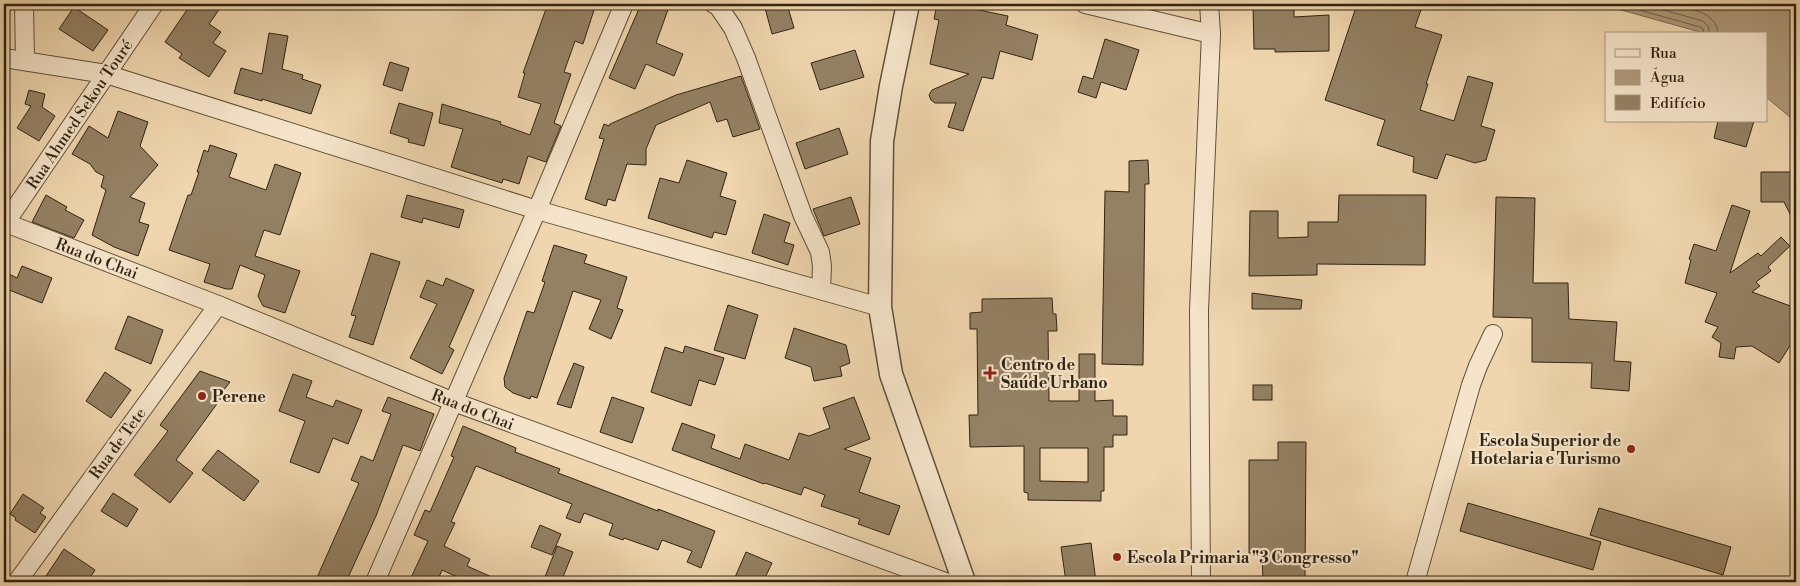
<svg xmlns="http://www.w3.org/2000/svg" width="1800" height="586" viewBox="0 0 1800 586" font-family="'Libre Bodoni',serif">
<style>
.water{fill:#ae9979;stroke:#7c6a50}
.lines{fill:none;stroke-linecap:round;stroke-linejoin:round}
.shore{stroke:#705e46;stroke-width:1}
.building{fill:#948164;stroke:#312413;fill-rule:evenodd}
.minor-casing{stroke:#60503a;stroke-width:20}
.tertiary-casing{stroke:#60503a;stroke-width:25}
.minor{stroke:#f5e4ca;stroke-width:18}
.tertiary{stroke:#f5e4ca;stroke-width:22}
.poi-dot{fill:#8f2418;stroke:#f5e4ca;stroke-width:2}
.labels{text-anchor:middle;stroke-width:4.5;stroke-linejoin:round;paint-order:stroke}
.street-label{font-size:16px;fill:#312413;stroke:#f5e4ca}
.poi-label{font-size:16px;font-weight:bold;fill:#312413;stroke:#f5e4ca;text-anchor:start}
</style>
<rect width="100%" height="100%" fill="#efd6ae"/>
<filter id="stains"><feTurbulence type="fractalNoise" baseFrequency=".004" numOctaves="4"/><feColorMatrix values="0 0 0 0 .2 0 0 0 0 .09 0 0 0 0 .02 0 0 0 .5 -.17"/></filter>
<radialGradient id="worn" r=".72"><stop offset=".6" stop-color="#630" stop-opacity="0"/><stop offset="1" stop-color="#630" stop-opacity=".3"/></radialGradient>
<path class="water" d="M1600,4H1796V122L1766,97V34H1707Z"/>
<g class="lines">
<g class="shore">
<path d="M1618,4L1700,27L1703,29L1704,34"/>
<path d="M1642,4L1703,21L1708,26L1710,34"/>
<path d="M1669,4C1687,9 1717,10 1718,34"/>
</g>
</g>
<g class="building">
<path d="M191,4H223L209,24L221,32L213,43L226,51L209,77L179,58L182,54L165,42Z"/>
<path d="M641,4H670L656,43L683,54L674,76L646,64L635,89L609,78Z"/>
<path d="M779,4H787L794,28L772,34L765,8Z"/>
<path d="M937,4H968L980,6L979,10L1008,16L1006,25L1038,35L1032,60L1000,51L993,79L982,77L963,131L948,127L956,103H935L931,100L929,95L932,90L969,74L930,64L939,20L934,19Z"/>
<path d="M1253,4H1294V17L1329,15V51L1275,52V49H1254Z"/>
<path d="M1357,4H1423L1415,27L1442,35L1426,84H1428L1420,110L1454,121L1468,76L1493,83L1481,126L1495,130L1486,160L1475,163L1446,154L1437,179L1413,172L1414,157L1377,145L1385,120L1325,100Z"/>
<path d="M74,7L108,30L93,51L59,29Z"/>
<path d="M595,7L583,44L575,41L564,72L571,74L554,123L561,126L546,162L528,156L519,184L503,179L502,183L451,167L463,129L439,123L442,104L501,122L500,124L530,135L541,104L518,97L525,73H523L546,9Z"/>
<path d="M269,33L288,36L282,69L303,75L302,79L321,85L311,114L262,99V101L234,93L241,68L262,74Z"/>
<path d="M1105,39L1139,50L1126,90L1101,82L1096,98L1078,92L1083,76L1093,79Z"/>
<path d="M855,50L864,77L820,90L811,63Z"/>
<path d="M390,62L409,68L402,91L383,85Z"/>
<path d="M741,76L760,129L733,137L727,119L717,122L710,102L656,125L646,149V165L627,164L615,201L608,199L606,206L585,199L604,139L599,138L604,124L609,126L610,124L676,95Z"/>
<path d="M29,90L45,94L42,107L55,116L39,141L17,128L31,106L25,104Z"/>
<path d="M399,103L433,113L424,146L408,142L409,139L390,133Z"/>
<path d="M118,111L148,122L140,146L158,165L130,197L145,203L139,222L149,225L138,256L114,247L92,235L106,190L101,187L104,176L96,172L90,164L72,154L89,126L108,138Z"/>
<path d="M1718,121H1754L1746,147L1714,138Z"/>
<path d="M839,128L848,154L805,169L796,143Z"/>
<path d="M210,145L237,154L229,177L266,190L275,164L301,173L280,235L264,230L255,256L300,271L285,313L263,306L258,296L265,275L240,265L232,289H226L204,282L210,264L169,250L188,195H191L199,172H197L204,150L208,152Z"/>
<path d="M687,160L727,173L720,196L736,201L726,235L714,232L712,238L648,218L660,178L679,183Z"/>
<path d="M1148,160L1149,184H1145L1143,365L1102,364L1105,191L1129,192V161Z"/>
<path d="M1761,172H1796V226L1784,202H1761Z"/>
<path d="M46,195L67,207L65,210L84,220L74,238L32,222Z"/>
<path d="M407,195L464,210L459,228L423,218L422,223L401,217Z"/>
<path d="M1339,195H1426L1425,265L1317,264V275L1249,276L1250,211H1278V238L1308,237V222H1338Z"/>
<path d="M851,197L860,224L824,236L813,209Z"/>
<path d="M1496,197L1535,198L1533,283H1568L1569,319L1617,322L1614,361L1631,362L1629,391L1591,388L1592,363L1532,362V318L1493,317Z"/>
<path d="M1732,205L1750,211L1730,273L1758,253L1761,256L1781,237L1790,246L1768,267L1771,271L1756,282L1760,286L1752,292L1796,308L1791,344L1779,363L1752,346L1736,347L1734,359L1719,357L1721,343L1712,337L1718,327L1705,322L1717,293L1685,283L1691,260L1689,259L1694,244L1716,251Z"/>
<path d="M764,214L790,223L784,242L794,245L788,265L752,253Z"/>
<path d="M554,245L587,255L584,263L627,277L617,308L623,310L611,339L589,329L601,300L573,291L537,398L531,396L530,399L513,393L505,387L504,378L527,311L534,313L545,282L542,281Z"/>
<path d="M371,253L400,262L373,345L349,337L356,316L351,315Z"/>
<path d="M22,266L52,278L42,303L4,288L9,274L17,278Z"/>
<path d="M446,278L474,290L449,347L454,350L442,374L410,358L437,304L420,297L427,280L443,286Z"/>
<path d="M1252,293L1302,300L1301,309H1252Z"/>
<path d="M1052,298L1053,314H1056L1057,331H1048L1049,401H1079V354H1095V401L1113,400V416H1127V435H1113V447H1104V491H1101V501L1028,500V493L1024,492V446L970,447L969,415H978L977,329H970V313L982,312V299ZM1040,448H1088V482L1040,481Z"/>
<path d="M728,305L758,315L745,359L714,350Z"/>
<path d="M128,316L163,330L151,364L115,349Z"/>
<path d="M794,328L846,345L850,363L840,367L842,376L814,381L811,367L785,358Z"/>
<path d="M685,346L724,358L715,385L699,380L691,406L651,392L665,347L683,353Z"/>
<path d="M574,363L584,367L571,408L557,404Z"/>
<path d="M200,371L230,382L220,395L222,397L176,460L193,473L170,503L134,475L168,431L160,425Z"/>
<path d="M105,372L131,390L111,418L86,401Z"/>
<path d="M293,374L312,381L306,397L333,407L336,400L362,410L348,444L333,438L319,473L290,462L305,421L279,411Z"/>
<rect x="1253" y="385" width="19" height="15"/>
<path d="M388,397L434,414L420,451L403,445L376,516L346,582H315L359,483L351,480L361,456L373,461L391,414L382,411Z"/>
<path d="M612,397L644,408L632,443L600,432Z"/>
<path d="M854,397L870,439L844,449L871,458L859,492L900,506L889,535L858,524L860,519L821,506L825,495L804,487L801,495L765,483L764,484L672,450L682,423L715,435L711,448L740,459L745,444L789,460L799,433L809,436L830,428L823,408Z"/>
<path d="M463,426L516,448L515,452L560,469L558,473L658,511V509L715,531L701,568L687,562L692,551L662,540L658,550L624,538L623,540L609,535L613,524L584,513L580,523L566,518L572,504L476,466L451,522L455,523L444,546L470,559L467,566L503,582H468L442,570L437,582H409L428,541L414,535L425,510L430,512L454,457L451,456Z"/>
<path d="M1278,442H1306L1305,579L1289,580V582H1263L1262,553H1249V460H1278Z"/>
<path d="M218,450L259,481L244,501L202,470Z"/>
<path d="M113,493L138,509L127,527L101,511Z"/>
<path d="M23,494L44,508L40,513L46,517L35,533L15,520L16,518L10,514Z"/>
<path d="M1468,503L1601,542L1593,570L1460,531Z"/>
<path d="M1599,508L1731,547L1723,575L1590,535Z"/>
<path d="M540,525L561,534L552,555L531,547Z"/>
<path d="M1091,543L1096,582H1066L1061,547Z"/>
<path d="M557,546L573,552L561,582H543Z"/>
<path d="M64,549L95,570L87,582H42Z"/>
<path d="M746,552L772,563L763,582H733Z"/>
</g>
<g class="lines">
<g class="minor-casing">
<g id="minor">
<path d="M24,4L25,60"/>
<path d="M714,4L718,6L733,28L746,58L803,216L820,252L822,266L821,290"/>
<path d="M1085,4L1211,34"/>
<path d="M4,58L106,74L537,210L880,307"/>
<path d="M6,223L218,305L454,402L945,582"/>
<path d="M4,225L154,4"/>
<path d="M17,582L218,305"/>
<path d="M375,582L537,210L624,4"/>
<path d="M1201,582L1199,310L1211,34L1209,4"/>
<path d="M1415,582L1471,385L1478,366L1493,334"/>
</g>
</g>
<g class="tertiary-casing">
<path id="tertiary" d="M908,4L891,86L882,141L880,307L891,374L964,582"/>
</g>
<use href="#minor" class="minor"/>
<use href="#tertiary" class="tertiary"/>
</g>
<g class="poi-dot">
<path d="M987.5 365.5h5v5h5v5h-5v5h-5v-5h-5v-5h5z"/>
<circle cx="202" cy="396" r="5"/>
<circle cx="1631" cy="449" r="5"/>
<circle cx="1117" cy="557" r="5"/>
</g>
<g class="labels">
<g class="street-label">
<text transform="translate(79 114) rotate(-56)" y="6">Rua Ahmed Sekou Touré</text>
<text transform="translate(97 258) rotate(21)" y="6">Rua do Chai</text>
<text transform="translate(473 409) rotate(21)" y="6">Rua do Chai</text>
<text transform="translate(117 443) rotate(-54)" y="6">Rua de Tete</text>
</g>
<g class="poi-label">
<text x="1001" y="370">Centro de<tspan x="1001" dy="18">Saúde Urbano</tspan></text>
<text x="212" y="402">Perene</text>
<text x="1621" y="446" text-anchor="end">Escola Superior de<tspan x="1621" dy="18">Hotelaria e Turismo</tspan></text>
<text x="1127" y="563">Escola Primaria "3 Congresso"</text>
</g>
</g>
<rect width="1800" height="586" fill="none" stroke="#efd6ae" stroke-width="20"/>
<rect x="5" y="5" width="1790" height="576" fill="none" stroke="#312413" stroke-width="2.5"/>
<rect x="10" y="10" width="1780" height="566" fill="none" stroke="#312413"/>
<rect x="1605" y="32" width="162" height="90" fill="#f5e4ca" stroke="#a79781"/>
<rect x="1615" y="49" width="25" height="8" fill="#f5e4ca" stroke="#a79781"/>
<text x="1650" y="58" font-size="15" fill="#312413">Rua</text>
<rect x="1615" y="70" width="25" height="15" fill="#ae9979" stroke="#a79781"/>
<text x="1650" y="82" font-size="15" fill="#312413">Água</text>
<rect x="1615" y="95" width="25" height="15" fill="#948164" stroke="#a79781"/>
<text x="1650" y="108" font-size="15" fill="#312413">Edifício</text>
<rect width="100%" height="100%" filter="url(#stains)"/>
<rect width="100%" height="100%" fill="url(#worn)"/>
</svg>
